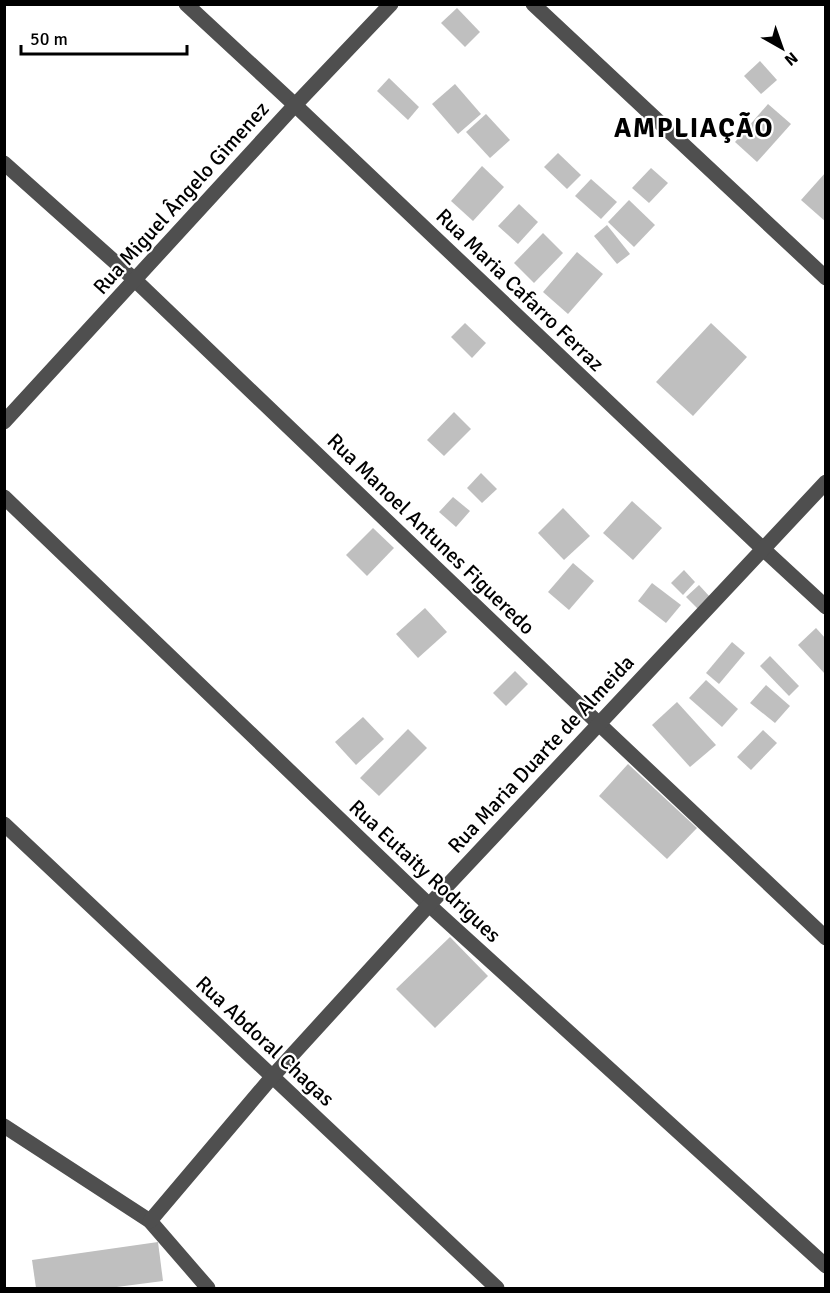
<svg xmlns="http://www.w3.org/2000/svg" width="830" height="1293" viewBox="0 0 830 1293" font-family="Signika,sans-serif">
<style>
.building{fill:#bfbfbf}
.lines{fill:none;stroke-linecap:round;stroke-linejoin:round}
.minor{stroke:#4f4f4f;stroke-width:15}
.labels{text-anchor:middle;stroke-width:4.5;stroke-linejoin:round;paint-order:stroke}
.street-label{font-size:21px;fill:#000;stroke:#fff}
.district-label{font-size:27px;font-weight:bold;letter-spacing:1.5px;fill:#000;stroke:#fff}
</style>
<rect width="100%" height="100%" fill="#fff"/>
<g class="building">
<path d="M457,8L480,32L465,47L441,23Z"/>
<path d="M760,61L777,80L761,94L744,76Z"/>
<path d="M389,78L419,107L408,120L377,91Z"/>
<path d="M455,84L481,114L458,134L432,104Z"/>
<path d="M768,104L791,124L757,162L735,142Z"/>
<path d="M486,114L510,140L490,158L466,132Z"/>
<path d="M558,153L581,175L567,189L544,167Z"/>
<path d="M482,166L504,187L473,221L451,201Z"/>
<path d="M651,168L668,183L649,203L632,188Z"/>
<path d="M826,172V222L801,200Z"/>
<path d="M591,179L617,202L601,219L575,196Z"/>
<path d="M629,200L655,225L634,247L608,222Z"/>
<path d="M519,204L538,222L518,244L498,226Z"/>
<path d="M607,225L630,254L617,264L594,236Z"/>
<path d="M543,233L563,253L534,283L514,263Z"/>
<path d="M577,252L603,274L568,314L543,292Z"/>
<path d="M465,323L486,343L472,358L451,337Z"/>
<path d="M711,323L747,357L693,416L656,382Z"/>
<path d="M454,412L471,429L444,456L427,440Z"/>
<path d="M481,473L497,489L482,503L467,488Z"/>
<path d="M453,497L470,511L456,527L439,512Z"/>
<path d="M632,501L662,528L633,560L603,533Z"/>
<path d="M563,508L590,536L564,560L538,533Z"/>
<path d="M373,528L394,548L367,576L346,555Z"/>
<path d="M573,563L594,581L569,610L548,592Z"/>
<path d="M684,570L695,582L683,595L671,583Z"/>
<path d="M652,583L681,605L666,623L638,601Z"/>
<path d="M699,585L710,597L698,609L686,597Z"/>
<path d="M425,608L447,632L418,658L396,634Z"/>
<path d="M816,628L826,639V675L798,645Z"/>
<path d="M732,642L745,653L719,684L706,673Z"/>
<path d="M770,656L799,686L789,696L760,666Z"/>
<path d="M515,671L528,684L506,706L493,693Z"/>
<path d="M706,680L738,709L722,727L689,698Z"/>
<path d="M766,685L790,706L775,723L750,703Z"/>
<path d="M677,702L716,745L690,767L652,725Z"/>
<path d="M363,717L384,739L356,765L335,742Z"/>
<path d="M408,729L427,748L379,796L360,778Z"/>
<path d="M763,730L777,743L751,770L737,757Z"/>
<path d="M628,764L697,828L667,859L599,796Z"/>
<path d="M450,937L488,976L435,1028L396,989Z"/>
<path d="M158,1242L163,1281L109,1288H36L32,1260Z"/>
</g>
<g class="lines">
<g class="minor">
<path d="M186,4L295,105L762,548L826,607"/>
<path d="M533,4L826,278"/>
<path d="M4,163L135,280L599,724L826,938"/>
<path d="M4,422L295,105L391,4"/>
<path d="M4,497L429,905L826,1266"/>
<path d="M4,824L497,1288"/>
<path d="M4,1126L150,1221L208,1288"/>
<path d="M150,1221L272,1077L429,905L826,482"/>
</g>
</g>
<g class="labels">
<g class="street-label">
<text transform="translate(181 198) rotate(-48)" y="7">Rua Miguel Ângelo Gimenez</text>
<text transform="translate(520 290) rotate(44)" y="7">Rua Maria Cafarro Ferraz</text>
<text transform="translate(431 534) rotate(44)" y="7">Rua Manoel Antunes Figueredo</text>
<text transform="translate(541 754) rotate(-47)" y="7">Rua Maria Duarte de Almeida</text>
<text transform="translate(425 871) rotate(43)" y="7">Rua Eutaity Rodrigues</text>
<text transform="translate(265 1041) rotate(43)" y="7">Rua Abdoral Chagas</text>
</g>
<g class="district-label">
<text x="694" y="137">AMPLIAÇÃO</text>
</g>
</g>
<rect width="830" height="1293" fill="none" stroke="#000000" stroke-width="12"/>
<g transform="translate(782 48) rotate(140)" stroke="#ffffff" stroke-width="4.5" paint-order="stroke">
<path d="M0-4.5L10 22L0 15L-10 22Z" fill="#000000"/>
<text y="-9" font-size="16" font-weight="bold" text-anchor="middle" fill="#000000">N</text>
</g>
<path d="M21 45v9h166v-9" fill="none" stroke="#000000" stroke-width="3"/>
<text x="30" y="45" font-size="18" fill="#000000" stroke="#ffffff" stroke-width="4.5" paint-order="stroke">50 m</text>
</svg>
